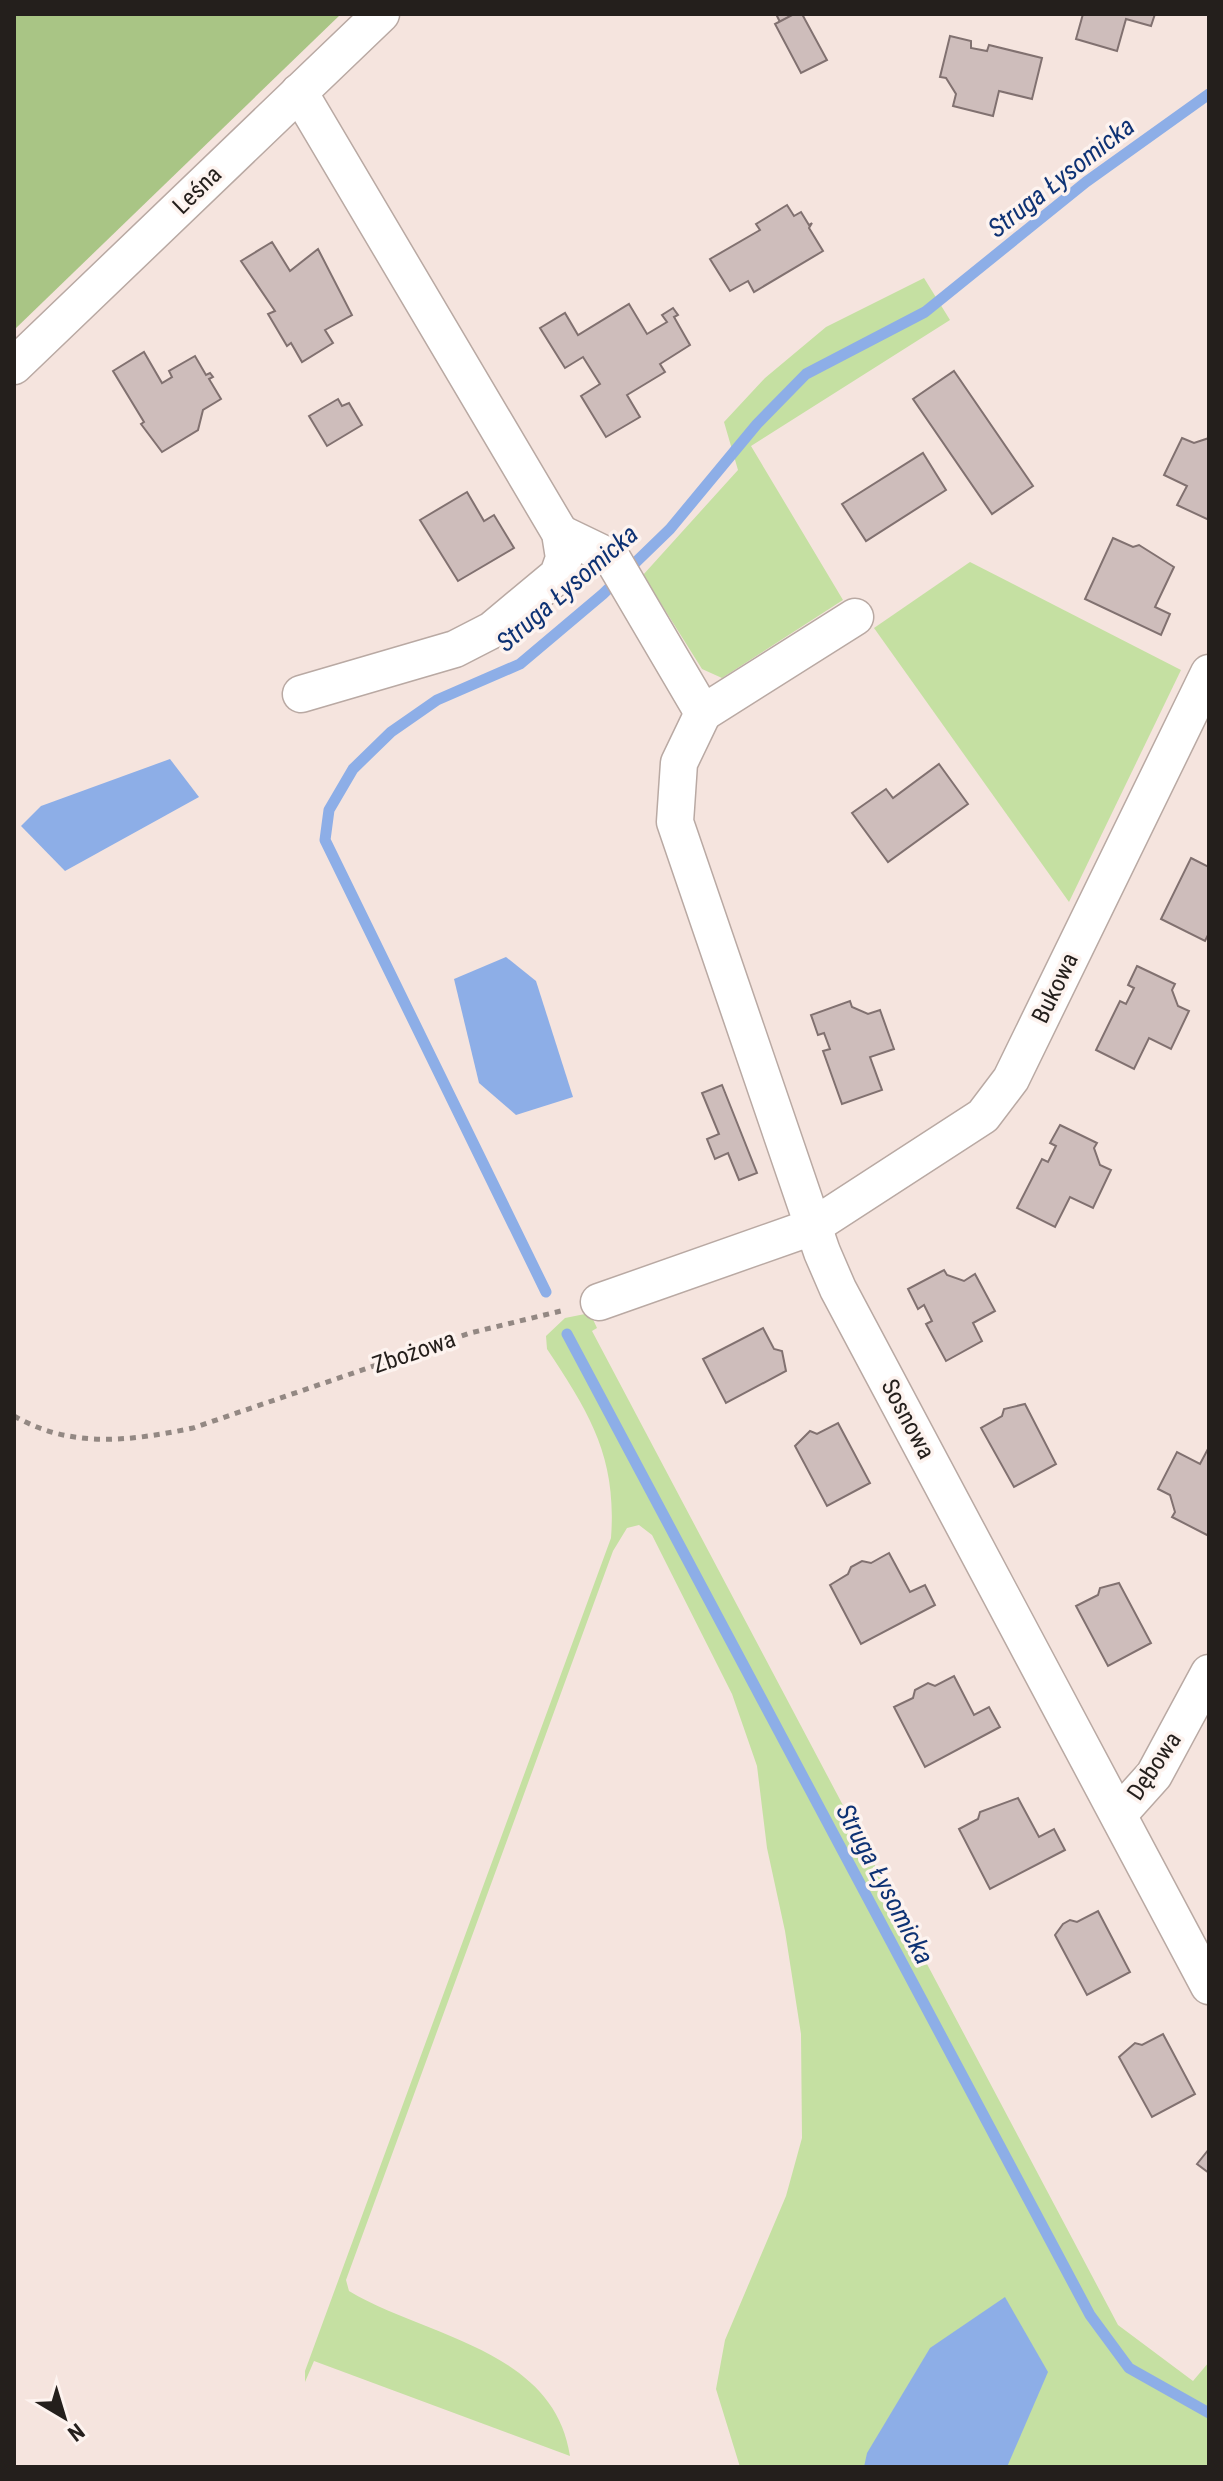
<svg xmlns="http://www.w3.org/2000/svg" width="1223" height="2481" viewBox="0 0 1223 2481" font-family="'Roboto Condensed',sans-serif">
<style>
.green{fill:#c5e0a2}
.forest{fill:#a9c585}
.water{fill:#8daee7}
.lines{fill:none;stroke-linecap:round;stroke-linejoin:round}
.stream{stroke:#8daee7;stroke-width:11}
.building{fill:#cebdbb;stroke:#817170;stroke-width:2}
.minor-casing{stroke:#b9a9a3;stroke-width:39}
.path{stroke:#938883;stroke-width:5;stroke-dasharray:6 6;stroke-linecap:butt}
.minor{stroke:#fff;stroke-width:36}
.labels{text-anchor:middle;stroke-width:7;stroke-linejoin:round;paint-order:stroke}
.street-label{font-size:24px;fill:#241f1c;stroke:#fdf3ef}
.water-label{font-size:26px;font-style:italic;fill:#0e3274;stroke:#fdf3ef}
</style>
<rect width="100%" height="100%" fill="#f5e4de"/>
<g class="green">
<path d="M924,278L950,320L751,446L843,600L722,678L702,669L643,575L738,470L724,422L765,378L826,327Z"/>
<path d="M970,562L1181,670L1069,902L874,628Z"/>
<path d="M590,1313L597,1328L592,1331L1118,2325L1193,2381L1209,2362V2467H740L716,2389L725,2340L786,2196L802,2138L801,2034L785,1931L767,1848L757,1766L732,1694L652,1535L639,1525L627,1528L613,1551L346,2280L349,2291C426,2337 554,2349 570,2456L314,2361L305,2382V2371L611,1538C617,1457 590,1414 547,1349L546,1336L565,1318Z"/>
</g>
<path class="forest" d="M14,14H341L14,330Z"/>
<g class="water">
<path d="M170,759L199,797L65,871L21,826L41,806Z"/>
<path d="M506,957L536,981L573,1097L516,1115L479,1083L454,979Z"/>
<path d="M1005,2297L1048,2372L1007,2467H864L867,2453L930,2348Z"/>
</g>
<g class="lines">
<g class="stream">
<path d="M546,1292L325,840L329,810L353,769L391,732L437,700L520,664L603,594L670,529L757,424L806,374L925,312L1086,182L1209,94"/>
<path d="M567,1334L1090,2315L1129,2368L1209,2413"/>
</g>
</g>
<g class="building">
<path d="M776,14H794L780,22Z"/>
<path d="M794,14H802L827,60L801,73L775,24Z"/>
<path d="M1083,14H1155L1151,26L1126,19L1117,51L1076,39Z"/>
<path d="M950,36L971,41V48L987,51L989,45L1042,58L1032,99L999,91L993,116L953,106L956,94L946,78L940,77Z"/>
<path d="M787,205L794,216L801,212L809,225L812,223L809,228L823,251L754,292L748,281L730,291L710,259L760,230L756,224Z"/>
<path d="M272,242L290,271L318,249L352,315L325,330L333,343L302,362L291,343L287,346L268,314L275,311L241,261Z"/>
<path d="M629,304L647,334L667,322L662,315L673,308L678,315L674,317L690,345L660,364L665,372L627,395L640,417L606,437L581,396L600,384L583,357L565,368L540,328L565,313L578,335Z"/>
<path d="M144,352L162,383L172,377L169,371L195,356L206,375L210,373L213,377L209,379L221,399L203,410L198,430L162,452L141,424L144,422L113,371Z"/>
<path d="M954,371L1033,486L992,514L913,399Z"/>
<path d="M338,399L342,406L349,403L362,425L327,446L309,416Z"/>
<path d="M1182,438L1194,443L1209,438V520L1177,505L1187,486L1164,475Z"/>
<path d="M923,453L946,490L866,541L842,504Z"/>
<path d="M467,492L484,521L494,515L514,548L458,581L420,520Z"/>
<path d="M1113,538L1133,547L1139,545L1174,567L1155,607L1170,614L1161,635L1085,599Z"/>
<path d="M939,764L968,804L888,862L852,813L886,789L893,798Z"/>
<path d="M1191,858L1209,867V933L1205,941L1161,919Z"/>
<path d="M1137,966L1175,984L1172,990L1178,1006L1189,1011L1171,1049L1149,1038L1134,1069L1096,1050L1120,1001L1126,1004L1134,988L1128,985Z"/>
<path d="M850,1001L852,1007L868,1014L880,1010L894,1049L870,1057L882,1090L842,1104L823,1051L830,1049L824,1033L818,1035L811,1015Z"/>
<path d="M722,1085L757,1173L739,1180L728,1153L715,1159L707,1139L719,1134L702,1093Z"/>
<path d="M1060,1125L1097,1143L1094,1148L1100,1165L1111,1170L1093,1208L1070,1197L1055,1227L1017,1208L1042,1159L1048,1162L1056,1146L1050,1143Z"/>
<path d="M944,1270L947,1275L964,1281L975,1274L995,1311L973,1323L982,1341L946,1361L926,1324L932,1321L924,1305L918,1309L908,1289Z"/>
<path d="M763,1328L774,1349L782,1351L786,1371L726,1403L703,1359Z"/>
<path d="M1025,1404L1056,1464L1014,1487L981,1428L1002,1416L1004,1409Z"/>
<path d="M838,1423L870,1483L827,1506L795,1446L810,1431L817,1434Z"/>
<path d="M1209,1447V1536L1172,1517L1175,1512L1170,1495L1158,1489L1177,1452L1200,1464Z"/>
<path d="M889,1553L910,1592L925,1585L935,1605L861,1644L830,1585L848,1574L851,1567L862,1561L871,1563Z"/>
<path d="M1119,1583L1151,1643L1108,1666L1076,1606L1098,1595L1100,1588Z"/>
<path d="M954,1676L974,1715L989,1707L1000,1727L925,1767L894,1707L913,1698L915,1690L928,1683L935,1686Z"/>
<path d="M1018,1798L1039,1837L1054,1829L1065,1850L990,1889L959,1829L978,1819L980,1812Z"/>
<path d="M1098,1911L1130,1972L1087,1995L1055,1935L1063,1924L1070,1920L1077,1922Z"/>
<path d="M1163,2034L1195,2094L1152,2117L1119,2057L1135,2043L1142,2045Z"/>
<path d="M1209,2149V2173L1197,2164Z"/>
</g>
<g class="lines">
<g class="minor-casing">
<g id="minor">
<path d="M299,92L560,533L564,558L558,575L492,630L455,649L301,694"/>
<path d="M14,366L381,14"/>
<path d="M560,533L612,558L703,713L855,617"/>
<path d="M703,713L679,763L675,822L822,1252L838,1289L1209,1986"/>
<path d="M599,1302L812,1227L983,1116L1011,1079L1209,673"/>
<path d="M1119,1814L1154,1775L1209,1673"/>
</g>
</g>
<path class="path" d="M14,1416C72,1449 130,1441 193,1428L470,1333L565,1310"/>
<use href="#minor" class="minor"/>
</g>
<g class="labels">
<g class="street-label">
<text transform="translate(197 190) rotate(-44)" y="8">Leśna</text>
<text transform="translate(1055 988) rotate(-64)" y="8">Bukowa</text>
<text transform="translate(414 1352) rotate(-19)" y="8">Zbożowa</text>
<text transform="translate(908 1419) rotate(62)" y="8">Sosnowa</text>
<text transform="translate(1154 1766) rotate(-56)" y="8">Dębowa</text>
</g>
<g class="water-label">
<text transform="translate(1061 177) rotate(-38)" y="9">Struga Łysomicka</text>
<text transform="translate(567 588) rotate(-41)" y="9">Struga Łysomicka</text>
<text transform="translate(885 1884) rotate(62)" y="9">Struga Łysomicka</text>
</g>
</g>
<rect width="1223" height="2481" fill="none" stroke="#241f1c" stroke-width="32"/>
<g transform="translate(64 2417) rotate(142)" stroke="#fdf3ef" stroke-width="6" paint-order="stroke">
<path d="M0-6L14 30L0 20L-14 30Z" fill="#241f1c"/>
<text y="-12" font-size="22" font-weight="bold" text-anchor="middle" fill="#241f1c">N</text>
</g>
</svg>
